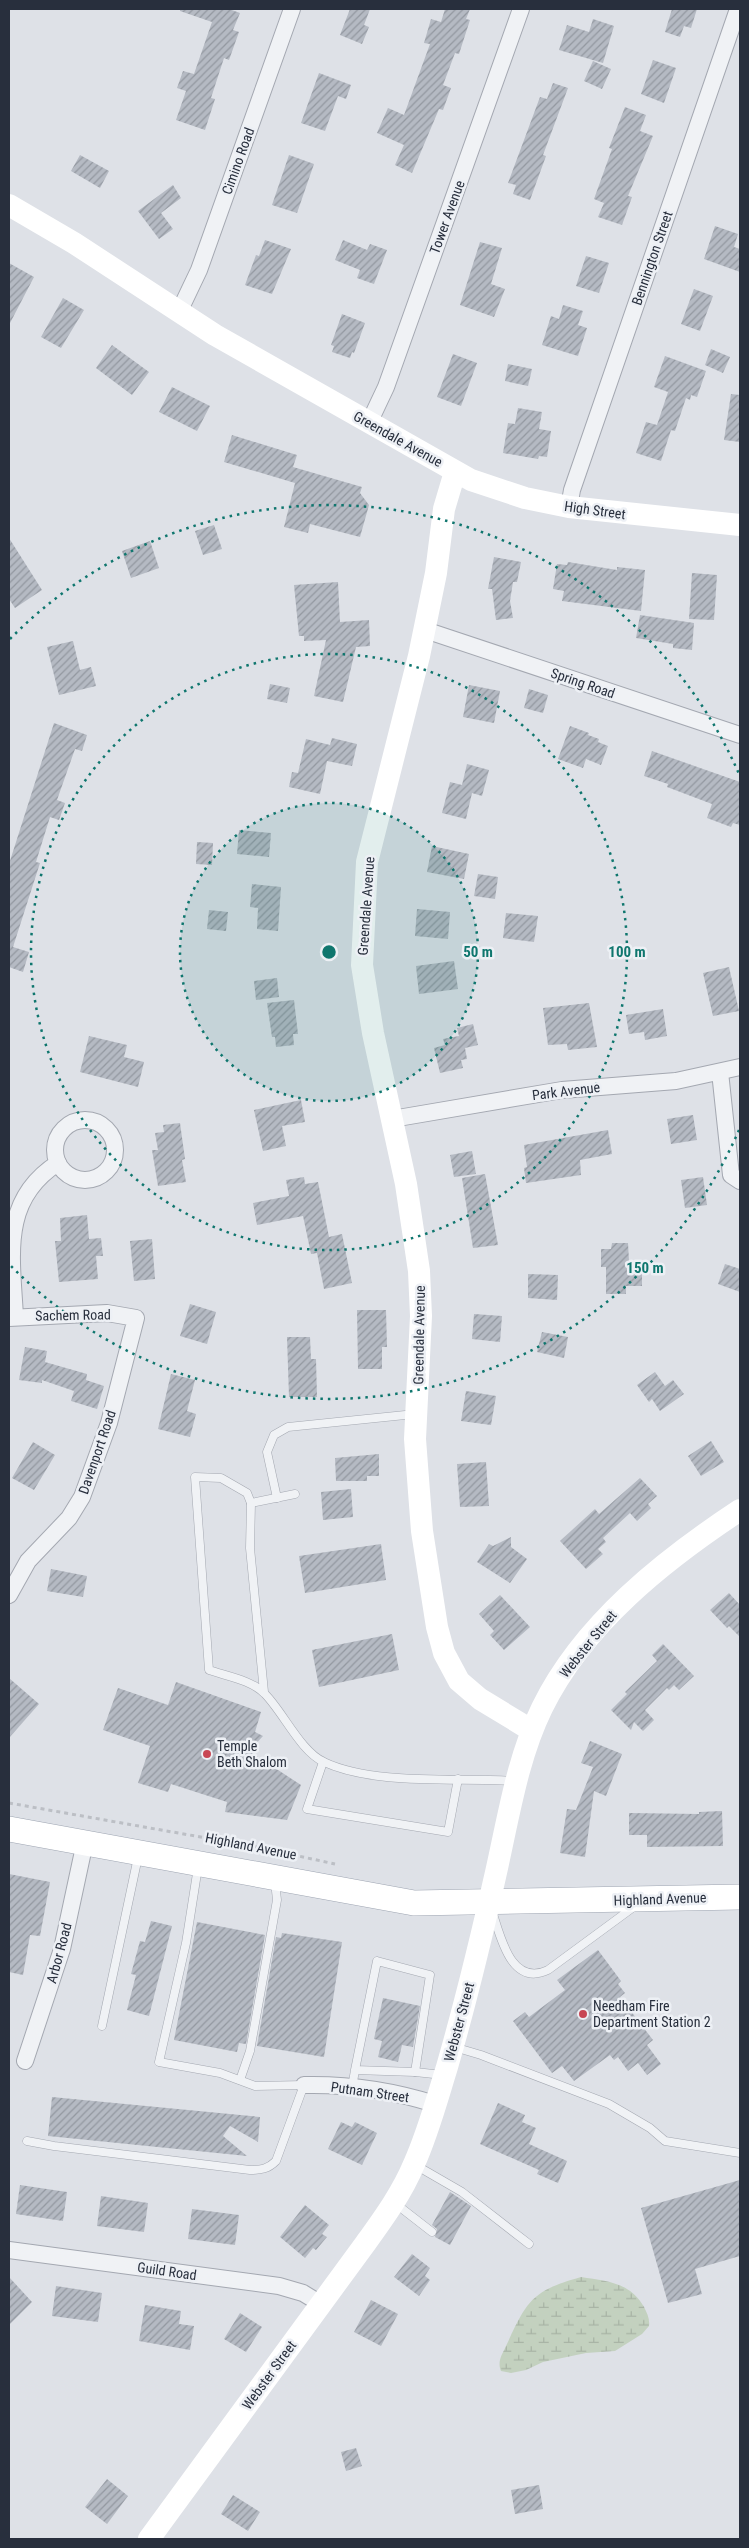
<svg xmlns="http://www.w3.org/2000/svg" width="749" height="2548" viewBox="0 0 749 2548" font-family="'Roboto Condensed',sans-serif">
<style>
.wetland{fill:url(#wetland-marsh)}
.building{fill:url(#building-hatch)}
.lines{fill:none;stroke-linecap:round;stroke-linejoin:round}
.lane-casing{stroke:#a4a8b1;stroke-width:9}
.street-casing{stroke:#a4a8b1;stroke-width:18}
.primary-casing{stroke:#9ea5b2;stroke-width:26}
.path{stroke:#bcbfc5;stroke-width:3;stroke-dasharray:4 4;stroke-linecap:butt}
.lane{stroke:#f0f2f5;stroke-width:8}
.street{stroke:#f0f2f5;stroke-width:16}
.secondary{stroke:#fff;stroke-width:22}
.primary{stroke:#fff;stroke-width:25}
.ring{fill:none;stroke:#0f766e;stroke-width:2.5;stroke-dasharray:2.5 5}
.poi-dot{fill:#c84754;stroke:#edf0f5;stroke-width:2}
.labels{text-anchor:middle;stroke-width:5;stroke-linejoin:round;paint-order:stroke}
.street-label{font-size:14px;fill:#282f3d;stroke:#edf0f5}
.poi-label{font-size:14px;fill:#282f3d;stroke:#edf0f5;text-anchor:start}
.centre{fill:#0f766e;stroke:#edf0f5;stroke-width:2.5}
.ring-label{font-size:15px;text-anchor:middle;font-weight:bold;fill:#0f766e;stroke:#edf0f5;stroke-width:5;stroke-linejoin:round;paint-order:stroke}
</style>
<defs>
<pattern id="wetland-marsh" width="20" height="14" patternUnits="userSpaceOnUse" patternTransform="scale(1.25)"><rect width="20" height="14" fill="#c3d1bf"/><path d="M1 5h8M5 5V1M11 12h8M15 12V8" fill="none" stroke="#a8b4a5"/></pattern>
<pattern id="building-hatch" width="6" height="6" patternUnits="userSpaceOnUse" patternTransform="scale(1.25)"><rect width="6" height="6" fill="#b5bac3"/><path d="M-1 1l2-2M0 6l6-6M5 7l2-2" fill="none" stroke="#9398a0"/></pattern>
</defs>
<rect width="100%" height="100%" fill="#dee1e7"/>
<path class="wetland" d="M581,2277C606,2281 630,2282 644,2307C647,2313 650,2319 649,2326L642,2334L615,2351L586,2353L543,2362L526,2370L511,2373L501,2371C497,2361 502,2355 506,2346C527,2301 531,2291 581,2277Z"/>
<g class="building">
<path d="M180,9H229L240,13L233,30L239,32L229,60L224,58L211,98L215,99L205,130L176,120L186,91L177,88L183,71L194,74L212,22L180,11Z"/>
<path d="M350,9H370L364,25L369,27L362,44L340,35Z"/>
<path d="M445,9H470L466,19L470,20L459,54L455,53L443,85L451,88L443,110L439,109L412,173L395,165L404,145L377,133L388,108L404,115L430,44L424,43L431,19L441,22Z"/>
<path d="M672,9H697L691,28L684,26L680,37L665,32Z"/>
<path d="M593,19L614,26L603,63L559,50L567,25L589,32Z"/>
<path d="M653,60L676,68L664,103L641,94Z"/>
<path d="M593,61L611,69L602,89L584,81Z"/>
<path d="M319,73L351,85L346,99L338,96L325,131L301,123Z"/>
<path d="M553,83L568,88L543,155L546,156L530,200L513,194L516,185L508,183L540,97L547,99Z"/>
<path d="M625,107L646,115L640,131L653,136L628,196L632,197L622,225L598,217L604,203L594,199L612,149L609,148Z"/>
<path d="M80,155L109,171L100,188L71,171Z"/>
<path d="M289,155L314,164L297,213L272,205Z"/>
<path d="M173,185L181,198L161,213L173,229L159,239L138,211Z"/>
<path d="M715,226L738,234L734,247L740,249V272L704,259Z"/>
<path d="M265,240L291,249L272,294L245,285L256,255L259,256Z"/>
<path d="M343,240L367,250L370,244L387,250L374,284L357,278L360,270L335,260Z"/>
<path d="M480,242L502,248L491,284L505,289L494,317L460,305Z"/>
<path d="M586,256L609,263L599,293L576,286Z"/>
<path d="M9,263L34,277L9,325Z"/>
<path d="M694,289L713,296L700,331L681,324Z"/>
<path d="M63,298L84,310L61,348L41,337Z"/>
<path d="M563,305L583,311L578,325L587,328L578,356L542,345L551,316L559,319Z"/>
<path d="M342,314L365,323L354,353L352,352L350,358L332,352L334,346L331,345Z"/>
<path d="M112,345L149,372L132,395L96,368Z"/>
<path d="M711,349L730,357L723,373L705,365Z"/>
<path d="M453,354L477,363L461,406L437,397Z"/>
<path d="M665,356L706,371L697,397L691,395L690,400L686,398L675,431L667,429L671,430L661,461L636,453L646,422L657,425L668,392L654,387Z"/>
<path d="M508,364L532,369L528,386L505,381Z"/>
<path d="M172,387L210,406L197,431L159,412Z"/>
<path d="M731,394L740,395V442L724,440Z"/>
<path d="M518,408L542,412L539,429L551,431L547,457L539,456L538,459L503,453L508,423L515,424Z"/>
<path d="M232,435L297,455L293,467L362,487L360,493L369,505L360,537L310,524L308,533L284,527L295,483L224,462Z"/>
<path d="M214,525L222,549L203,555L195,531Z"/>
<path d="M9,538L42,590L15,608L9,599Z"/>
<path d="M150,541L159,568L131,578L122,551Z"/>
<path d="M494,557L521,562L517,582H513L510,601L513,618L496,620L492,589H488Z"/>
<path d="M568,562L617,570V567L645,570L641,611L562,601L564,591L553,589L557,564L567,565Z"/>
<path d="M692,573L717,575L714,620L689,619Z"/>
<path d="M338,582L340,622L369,620L370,646L356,647L343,702L314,696L326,640L304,641V636H299L294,585Z"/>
<path d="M640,615L694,623L692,650L673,648V644L636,638Z"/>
<path d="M73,641L80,670L91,667L96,686L59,695L47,647Z"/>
<path d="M270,684L290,688L287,703L267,699Z"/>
<path d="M469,685L500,691L494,723L463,717Z"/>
<path d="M529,689L548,695L543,713L524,708Z"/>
<path d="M54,723L87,735L82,751L75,749L57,800L65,803L59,820L50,817L36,862L40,863L13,947L29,952L23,972L9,967V864Z"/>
<path d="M570,726L589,733L588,735L599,739L598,742L608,746L601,765L586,759L583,768L558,759Z"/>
<path d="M332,738L357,744L352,766L327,761L320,794L289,787L292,772L298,773L306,739L330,745Z"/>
<path d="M652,751L740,782V825L733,823L731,827L707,818L712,804L667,787L668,784L644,776Z"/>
<path d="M467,764L489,770L482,796L472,793L466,819L442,813L450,782L462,785Z"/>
<path d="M239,830L271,833L269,857L237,854Z"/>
<path d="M197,842L213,843L212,865L196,864Z"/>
<path d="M432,846L469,854L464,879L427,872Z"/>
<path d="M478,874L498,877L495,899L474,896Z"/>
<path d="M252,884L281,887L278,931L257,929L258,908L250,907Z"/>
<path d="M417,909L450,912L448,939L415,936Z"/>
<path d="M209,910L228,912L226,931L207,929Z"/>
<path d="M506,913L538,916L534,942L503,938Z"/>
<path d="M454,961L458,989L419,994L416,966Z"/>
<path d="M729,967L739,1011L713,1016L703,973Z"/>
<path d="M277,978L279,997L256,1000L254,981Z"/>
<path d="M294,1000L298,1034H293L294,1045L276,1047L275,1037H272L267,1003Z"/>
<path d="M589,1003L597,1047L568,1050L567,1044L548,1045L543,1008Z"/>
<path d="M663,1009L667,1036L645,1040L644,1032L629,1034L626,1015Z"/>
<path d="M473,1024L478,1045L465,1048L467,1059L461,1060L463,1068L440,1073L434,1048L445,1045L443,1039L459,1036L457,1028Z"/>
<path d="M89,1036L127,1045L124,1057L144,1062L138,1087L80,1072Z"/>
<path d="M301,1100L305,1122L282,1126L286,1146L263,1151L254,1110Z"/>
<path d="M693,1115L697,1140L671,1144L667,1119Z"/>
<path d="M180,1123L185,1159L182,1160L186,1182L158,1186L152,1150H158L155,1133L164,1132L163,1125Z"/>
<path d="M608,1130L612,1154L580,1160L581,1175L526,1183L524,1168L527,1167L524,1145Z"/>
<path d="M472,1151L476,1174L454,1177L450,1155Z"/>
<path d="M485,1174L498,1245L473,1248L462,1178Z"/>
<path d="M304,1177L305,1184L318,1182L329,1237L342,1234L352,1283L324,1289L317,1253L311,1254L303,1216L257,1225L253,1203L289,1196L286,1180Z"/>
<path d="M703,1177L707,1205L685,1208L681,1180Z"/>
<path d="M87,1215L89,1239L101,1238L103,1256H96L98,1279L59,1282L55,1241H61L60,1218Z"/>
<path d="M152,1239L155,1279L134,1281L130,1241Z"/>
<path d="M612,1243H628L629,1261H642V1286H626V1294H606V1267H601V1249H611Z"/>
<path d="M725,1264L740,1269V1292L718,1284Z"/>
<path d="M528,1274L558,1275L557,1300L528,1298Z"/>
<path d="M190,1304L216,1312L207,1344L180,1336Z"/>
<path d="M357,1310H386L387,1347H382V1369H358Z"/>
<path d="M474,1314L502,1316L500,1342L472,1339Z"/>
<path d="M542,1332L568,1337L564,1358L537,1352Z"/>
<path d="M287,1337H310L311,1359H316L317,1397H289Z"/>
<path d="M25,1347L47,1351L45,1362L87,1374L86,1380L104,1386L97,1409L71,1401L74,1391L42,1380V1383L19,1380Z"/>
<path d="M655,1372L665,1386L673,1380L684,1394L660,1411L652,1399L649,1402L637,1385Z"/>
<path d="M171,1374L195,1380L187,1411L196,1414L190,1437L158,1429Z"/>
<path d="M466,1391L496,1396L491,1425L461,1421Z"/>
<path d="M711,1441L724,1462L701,1476L688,1456Z"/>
<path d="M33,1442L55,1455L34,1490L12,1478Z"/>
<path d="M379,1454V1476H367V1481H336L335,1458Z"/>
<path d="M486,1462L489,1506L460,1507L457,1464Z"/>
<path d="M640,1478L657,1496L648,1504L651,1508L637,1521L630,1513L603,1538L606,1542L598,1549L603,1554L586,1569L560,1541L595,1509L599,1514Z"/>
<path d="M351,1489L353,1517L323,1520L321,1492Z"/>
<path d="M511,1537V1547L527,1559L510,1583L477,1562L489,1544L493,1546Z"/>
<path d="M381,1544L386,1580L305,1593L299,1556Z"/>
<path d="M51,1569L87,1576L83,1597L47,1591Z"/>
<path d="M729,1593L740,1605V1637L729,1626L727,1628L710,1610Z"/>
<path d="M500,1595L530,1627L504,1650L490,1635L494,1631L479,1614Z"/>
<path d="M392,1634L399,1670L319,1687L312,1650Z"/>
<path d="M663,1644L694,1676L679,1690L674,1685L669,1690L667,1688L645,1710L654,1720L643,1731L634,1722L631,1730L611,1710L627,1694L625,1692L657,1661L652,1655Z"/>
<path d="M9,1678L39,1704L9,1738Z"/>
<path d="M176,1682L261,1712L255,1732L263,1736L249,1751L301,1785L287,1820L225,1812L227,1802L171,1784L168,1792L138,1783L150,1746L103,1730L118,1688L168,1705Z"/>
<path d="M590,1741L622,1754L606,1796L594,1791L585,1857L560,1853L567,1809L576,1810L593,1767L581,1763Z"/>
<path d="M722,1811L723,1846L647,1847V1835H629V1813L699,1814V1812Z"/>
<path d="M9,1874L50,1882L40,1936L30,1935L23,1975L9,1972Z"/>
<path d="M151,1921L172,1926L149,2016L127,2010L136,1975L131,1974L140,1941L145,1942Z"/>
<path d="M197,1922L265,1935L246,2044L239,2043L237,2052L174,2040Z"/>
<path d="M282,1933L342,1942L324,2057L257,2046L276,1937L281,1938Z"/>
<path d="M598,1950L621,1981L618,1984L625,1993L620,1997L653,2040L647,2045L661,2064L647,2075L638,2063L628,2071L618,2057L614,2060L610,2055L574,2081L562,2066L552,2073L513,2021L525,2012L529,2017L565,1990L557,1980Z"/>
<path d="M383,1998L420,2006L413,2047L402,2045L398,2062L378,2057L382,2041L374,2039Z"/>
<path d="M52,2097L260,2117L258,2142L230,2126L223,2136L247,2156L48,2136Z"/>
<path d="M498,2103L525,2115L522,2122L536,2128L529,2144L567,2161L558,2183L537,2174L539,2170L480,2144Z"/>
<path d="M341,2122L352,2127L355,2122L377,2133L362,2165L328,2149Z"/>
<path d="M740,2180V2256L695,2269L702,2294L668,2303L641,2208Z"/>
<path d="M20,2185L67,2192L63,2221L16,2214Z"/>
<path d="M450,2192L471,2206L450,2245L435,2237L437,2229L432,2225Z"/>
<path d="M101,2196L148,2203L144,2232L97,2226Z"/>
<path d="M305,2205L329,2225L322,2234L327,2237L316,2250L313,2248L305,2258L280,2237Z"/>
<path d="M192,2209L239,2215L235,2245L188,2239Z"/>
<path d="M412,2254L430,2268L425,2276L430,2280L419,2296L394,2277Z"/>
<path d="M9,2277L32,2302L9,2325Z"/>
<path d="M56,2286L102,2293L98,2322L52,2316Z"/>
<path d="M371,2300L398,2314L381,2346L354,2332Z"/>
<path d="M145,2305L181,2311L179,2324L194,2326L190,2350L139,2341Z"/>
<path d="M240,2313L262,2327L246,2352L224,2339Z"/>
<path d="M356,2448L362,2466L346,2471L341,2452Z"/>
<path d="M107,2479L128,2496L107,2524L85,2507Z"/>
<path d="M539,2485L543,2509L515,2514L511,2490Z"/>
<path d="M233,2495L260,2512L248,2531L221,2514Z"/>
</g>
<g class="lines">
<g class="lane-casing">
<g id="lane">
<path d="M277,1498L267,1452L274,1435L288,1427L415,1414"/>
<path d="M251,1503L295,1494"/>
<path d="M264,1692L250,1548L251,1503L247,1493L221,1478L195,1477L209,1670C226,1676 252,1680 265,1694C283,1712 301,1752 324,1762C375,1786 459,1777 515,1781"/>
<path d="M323,1762L307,1809L448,1832L458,1779"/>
<path d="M493,1914C501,1939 512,1987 548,1970L635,1906"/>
<path d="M102,2026L138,1857"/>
<path d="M454,2047L481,2055L609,2104L650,2128L665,2141L740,2153"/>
<path d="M415,2072L443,2075"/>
<path d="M240,2080L250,2051L277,1900L275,1882"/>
<path d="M352,2088L355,2070L377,1961L430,1975L415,2072L355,2070"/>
<path d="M27,2141L54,2146L250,2170C261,2170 268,2169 276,2161L304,2085L255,2086L220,2073L159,2062L186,1943L198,1867"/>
<path d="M417,2166L462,2192L529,2244"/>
<path d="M396,2204L432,2232"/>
</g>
</g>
<g class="street-casing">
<g id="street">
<path d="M179,312L199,270L292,9"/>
<path d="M369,423L386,387L521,9"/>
<path d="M569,507L572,490L738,9"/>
<path d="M425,630L740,735"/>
<path d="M720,1072L731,1175L740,1181"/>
<path d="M392,1119L562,1090L676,1081L740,1067"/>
<circle cx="85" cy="1150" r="30"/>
<path d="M15,1317C12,1257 0,1200 58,1163"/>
<path d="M9,1318L107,1313L136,1318L109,1423L82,1497L69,1518L28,1561L9,1595"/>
<path d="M25,2061L62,1949L85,1842"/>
<path d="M304,2085C348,2084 394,2091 435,2104"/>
<path d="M9,2250L279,2286L303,2293L321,2304"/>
</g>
</g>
<g class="primary-casing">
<path id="primary" d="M9,1829L414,1903L740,1897"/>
</g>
<path class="path" d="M9,1803L257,1847L335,1864"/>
<use href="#lane" class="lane"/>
<use href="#street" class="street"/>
<g class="secondary">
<path d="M9,205L74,243L215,335L471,480L525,498L569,507L740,525"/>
<path d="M455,472L444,509L436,573L419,656L367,862L362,965L373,1033L406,1184L419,1271L421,1316L415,1439L422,1531L437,1627L444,1653L459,1681L480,1699L531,1730"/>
<path d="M149,2539L365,2244C383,2219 402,2193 414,2164C428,2133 437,2099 447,2067C466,2001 482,1935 497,1868C509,1814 518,1757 542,1708C583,1624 664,1560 740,1510"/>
</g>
<use href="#primary" class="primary"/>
</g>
<circle cx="329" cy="952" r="149" fill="#0f766e" fill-opacity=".12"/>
<g class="ring">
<circle cx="329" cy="952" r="149"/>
<circle cx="329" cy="952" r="298"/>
<path d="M739 1130A447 447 0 0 1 10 1265M10 639A447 447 0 0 1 739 774"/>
</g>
<g class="poi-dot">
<circle cx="207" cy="1754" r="5"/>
<circle cx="583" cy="2014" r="5"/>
</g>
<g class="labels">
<g class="street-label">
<text transform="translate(238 161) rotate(-70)" y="5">Cimino Road</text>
<text transform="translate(447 217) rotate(-70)" y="5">Tower Avenue</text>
<text transform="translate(652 258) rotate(-71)" y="5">Bennington Street</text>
<text transform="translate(398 439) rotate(29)" y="5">Greendale Avenue</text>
<text transform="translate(595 510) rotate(8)" y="5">High Street</text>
<text transform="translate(583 683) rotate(19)" y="5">Spring Road</text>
<text transform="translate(366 906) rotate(-86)" y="5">Greendale Avenue</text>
<text transform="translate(566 1091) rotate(-7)" y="5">Park Avenue</text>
<text transform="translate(73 1315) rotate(-1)" y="5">Sachem Road</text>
<text transform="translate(419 1335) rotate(-89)" y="5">Greendale Avenue</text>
<text transform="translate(97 1452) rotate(-71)" y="5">Davenport Road</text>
<text transform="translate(588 1644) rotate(-51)" y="5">Webster Street</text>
<text transform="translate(251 1846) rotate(11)" y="5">Highland Avenue</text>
<text transform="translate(660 1899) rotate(-2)" y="5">Highland Avenue</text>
<text transform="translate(59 1953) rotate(-75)" y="5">Arbor Road</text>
<text transform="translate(459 2022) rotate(-75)" y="5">Webster Street</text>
<text transform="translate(370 2092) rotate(8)" y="5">Putnam Street</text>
<text transform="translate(167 2271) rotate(8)" y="5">Guild Road</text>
<text transform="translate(269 2375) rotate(-54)" y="5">Webster Street</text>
</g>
<g class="poi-label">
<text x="217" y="1751">Temple<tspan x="217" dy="16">Beth Shalom</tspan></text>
<text x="593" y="2011">Needham Fire<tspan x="593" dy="16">Department Station 2</tspan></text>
</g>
</g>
<circle cx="329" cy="952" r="8" class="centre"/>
<g class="ring-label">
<text x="478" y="957">50 m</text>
<text x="627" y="957">100 m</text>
<text x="645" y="1273">150 m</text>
</g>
<rect width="749" height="2548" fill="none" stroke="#282f3d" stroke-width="20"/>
</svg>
